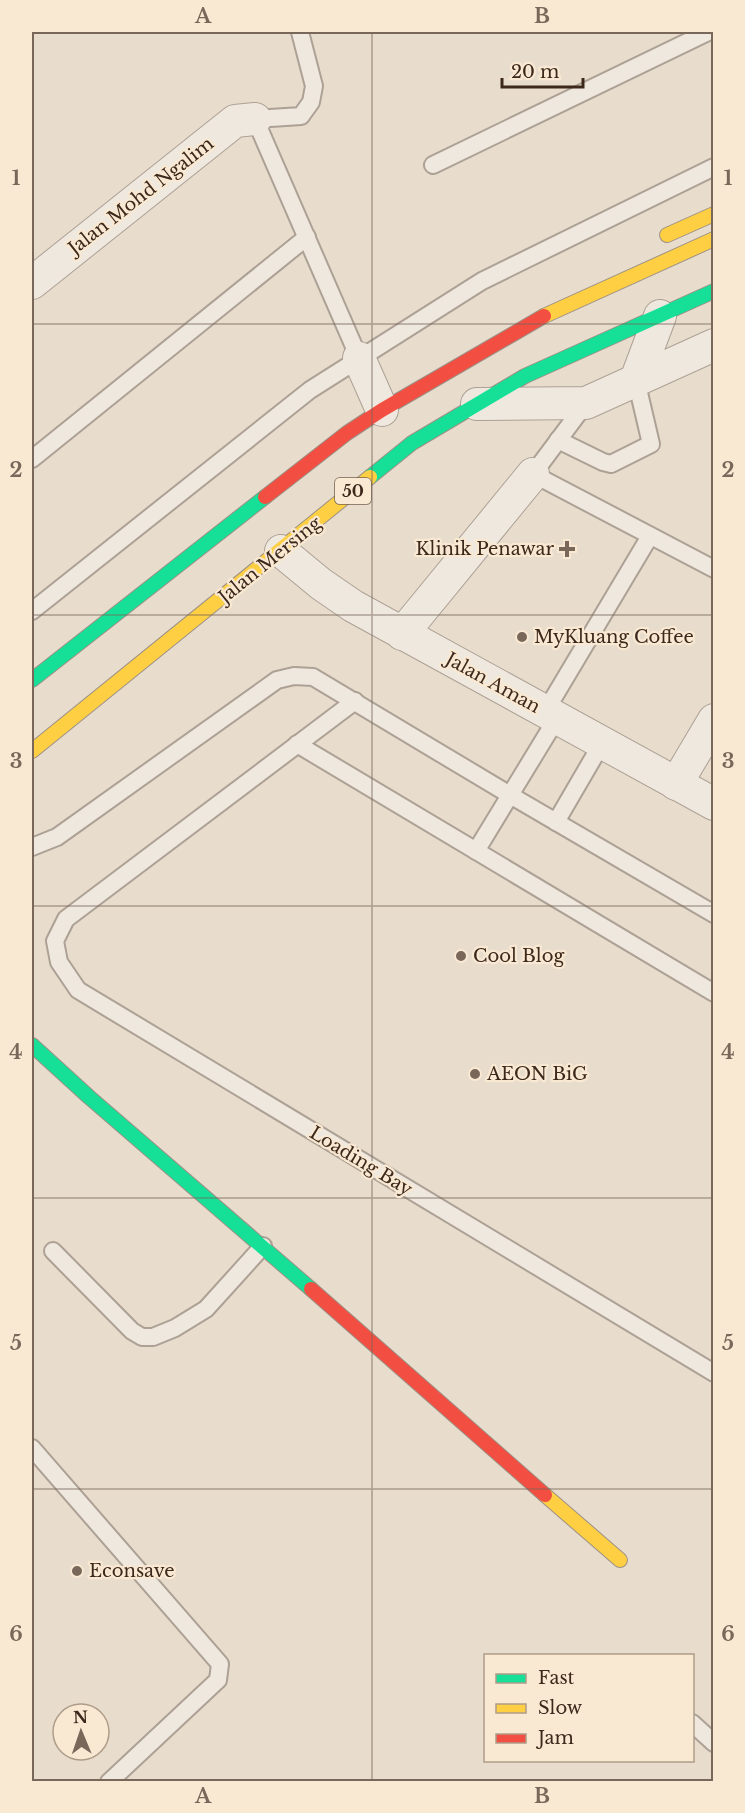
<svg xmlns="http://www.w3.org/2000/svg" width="745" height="1813" viewBox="0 0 745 1813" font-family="'Libre Baskerville',serif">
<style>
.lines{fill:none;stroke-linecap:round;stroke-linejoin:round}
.lane-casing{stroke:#ada195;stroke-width:20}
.street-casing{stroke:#ada195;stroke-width:34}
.fast-casing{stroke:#9c9186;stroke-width:16}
.slow-casing{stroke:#9c9186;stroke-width:16}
.jam-casing{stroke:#9c9186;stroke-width:16}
.lane{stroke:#efe8df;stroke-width:16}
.street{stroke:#efe8df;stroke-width:32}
.fast{stroke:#16e098;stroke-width:14}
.slow{stroke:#ffcf43;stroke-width:14}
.jam{stroke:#f24e42;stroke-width:14}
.grid{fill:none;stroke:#79675a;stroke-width:1.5;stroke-opacity:0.55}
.poi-dot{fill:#79675a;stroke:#f9e9d2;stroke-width:2}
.labels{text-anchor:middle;stroke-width:4.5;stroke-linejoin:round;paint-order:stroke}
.shield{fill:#f9e9d2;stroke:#756253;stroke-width:1.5}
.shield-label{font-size:16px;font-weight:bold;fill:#3d281c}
.street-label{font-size:18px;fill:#3d281c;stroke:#f9e9d2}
.poi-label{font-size:18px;fill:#3d281c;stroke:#f9e9d2;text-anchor:start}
.neatline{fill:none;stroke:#79675a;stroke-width:2}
.grid-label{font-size:20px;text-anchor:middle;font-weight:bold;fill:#79675a}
</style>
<rect width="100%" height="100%" fill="#e8dccc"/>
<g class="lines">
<g class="lane-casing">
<g id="lane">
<path d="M300,32L314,86L311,102L301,116L255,119L359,358"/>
<path d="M433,165L708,32"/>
<path d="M586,403L533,474L714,569"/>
<path d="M558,440L603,462L611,464L651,444L636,380"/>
<path d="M32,459L307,237"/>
<path d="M32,611L310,390L482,281L714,167"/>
<path d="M355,701L66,919L55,941L59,962L78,990L714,1373"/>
<path d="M545,712L650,536"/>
<path d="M297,744L714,993"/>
<path d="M556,822L602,743"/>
<path d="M32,847L57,837L277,680L294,676L313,677L510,795L714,914"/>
<path d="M476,851L557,718"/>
<path d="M53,1251L132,1331L142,1337H153L175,1328L206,1309L263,1246"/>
<path d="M32,1448L220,1664L218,1680L109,1782"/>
<path d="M692,1723L714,1743"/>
</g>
</g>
<g class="street-casing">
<g id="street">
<path d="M32,283L235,121L255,119"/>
<path d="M359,358L382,410"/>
<path d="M636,380L660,316"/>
<path d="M477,404L586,403L714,345"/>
<path d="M281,551L321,584L353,606L714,804"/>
<path d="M402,634L533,474"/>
<path d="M676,784L714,720"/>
</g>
</g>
<g class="fast-casing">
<g id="fast">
<path d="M370,477L412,443L525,376L714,291"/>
<path d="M32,680L265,497"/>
<path d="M32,1045L89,1097L311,1289"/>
</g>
</g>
<g class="slow-casing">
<g id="slow">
<path d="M667,235L714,214"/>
<path d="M544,316L714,239"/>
<path d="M32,751L370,477"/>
<path d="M545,1495L620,1560"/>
</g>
</g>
<g class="jam-casing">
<g id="jam">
<path d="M265,497L347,433L382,410L544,316"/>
<path d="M311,1289L545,1495"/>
</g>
</g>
<use href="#lane" class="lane"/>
<use href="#street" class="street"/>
<use href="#fast" class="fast"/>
<use href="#slow" class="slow"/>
<use href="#jam" class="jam"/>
</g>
<path class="grid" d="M372,32V1782M32,324H714M32,615H714M32,906H714M32,1198H714M32,1489H714"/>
<g class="poi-dot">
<path d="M564 540h6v6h6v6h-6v6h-6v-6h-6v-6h6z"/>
<circle cx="522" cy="637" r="6"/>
<circle cx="461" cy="956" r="6"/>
<circle cx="475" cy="1074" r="6"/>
<circle cx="77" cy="1571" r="6"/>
</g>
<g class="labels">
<rect class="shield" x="335" y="478" width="36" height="26" rx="4.5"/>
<g class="shield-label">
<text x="353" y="497">50</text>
</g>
<g class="street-label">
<text transform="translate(141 196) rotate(-38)" y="6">Jalan Mohd Ngalim</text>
<text transform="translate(270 560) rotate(-39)" y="6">Jalan Mersing</text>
<text transform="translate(493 683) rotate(29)" y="6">Jalan Aman</text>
<text transform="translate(361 1161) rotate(31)" y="6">Loading Bay</text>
</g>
<g class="poi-label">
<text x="554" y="555" text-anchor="end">Klinik Penawar</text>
<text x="534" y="643">MyKluang Coffee</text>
<text x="473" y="962">Cool Blog</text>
<text x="487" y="1080">AEON BiG</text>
<text x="89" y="1577">Econsave</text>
</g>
</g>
<rect width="745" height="1813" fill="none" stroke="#f9e9d2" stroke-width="66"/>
<rect x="484" y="1654" width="210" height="108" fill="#f9e9d2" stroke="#ae9c89" stroke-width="1.5"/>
<rect x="496" y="1674" width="30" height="9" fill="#16e098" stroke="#ae9c89" stroke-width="1.5"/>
<text x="538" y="1684" font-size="18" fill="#3d281c">Fast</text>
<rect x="496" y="1704" width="30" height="9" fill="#ffcf43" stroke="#ae9c89" stroke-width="1.5"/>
<text x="538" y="1714" font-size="18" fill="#3d281c">Slow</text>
<rect x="496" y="1734" width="30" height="9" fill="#f24e42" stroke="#ae9c89" stroke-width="1.5"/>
<text x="538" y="1744" font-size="18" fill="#3d281c">Jam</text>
<g transform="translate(81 1732) rotate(358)"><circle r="28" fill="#f9e9d2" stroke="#ae9c89" stroke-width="1.5"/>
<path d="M0-4.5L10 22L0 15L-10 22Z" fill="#79675a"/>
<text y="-9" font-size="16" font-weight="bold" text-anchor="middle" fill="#3d281c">N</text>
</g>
<path d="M502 78v9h81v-9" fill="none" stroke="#3d281c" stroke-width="3"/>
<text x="511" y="78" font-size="18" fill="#3d281c" stroke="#f9e9d2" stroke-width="4.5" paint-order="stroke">20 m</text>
<rect x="33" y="33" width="679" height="1747" class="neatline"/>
<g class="grid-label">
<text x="203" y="23">A</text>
<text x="542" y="23">B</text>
<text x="16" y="185">1</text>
<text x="728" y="185">1</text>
<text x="16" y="477">2</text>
<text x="728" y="477">2</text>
<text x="16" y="768">3</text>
<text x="728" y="768">3</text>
<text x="16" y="1059">4</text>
<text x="728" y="1059">4</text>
<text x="16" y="1350">5</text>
<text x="728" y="1350">5</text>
<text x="16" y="1641">6</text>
<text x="728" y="1641">6</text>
<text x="203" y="1803">A</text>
<text x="542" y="1803">B</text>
</g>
</svg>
